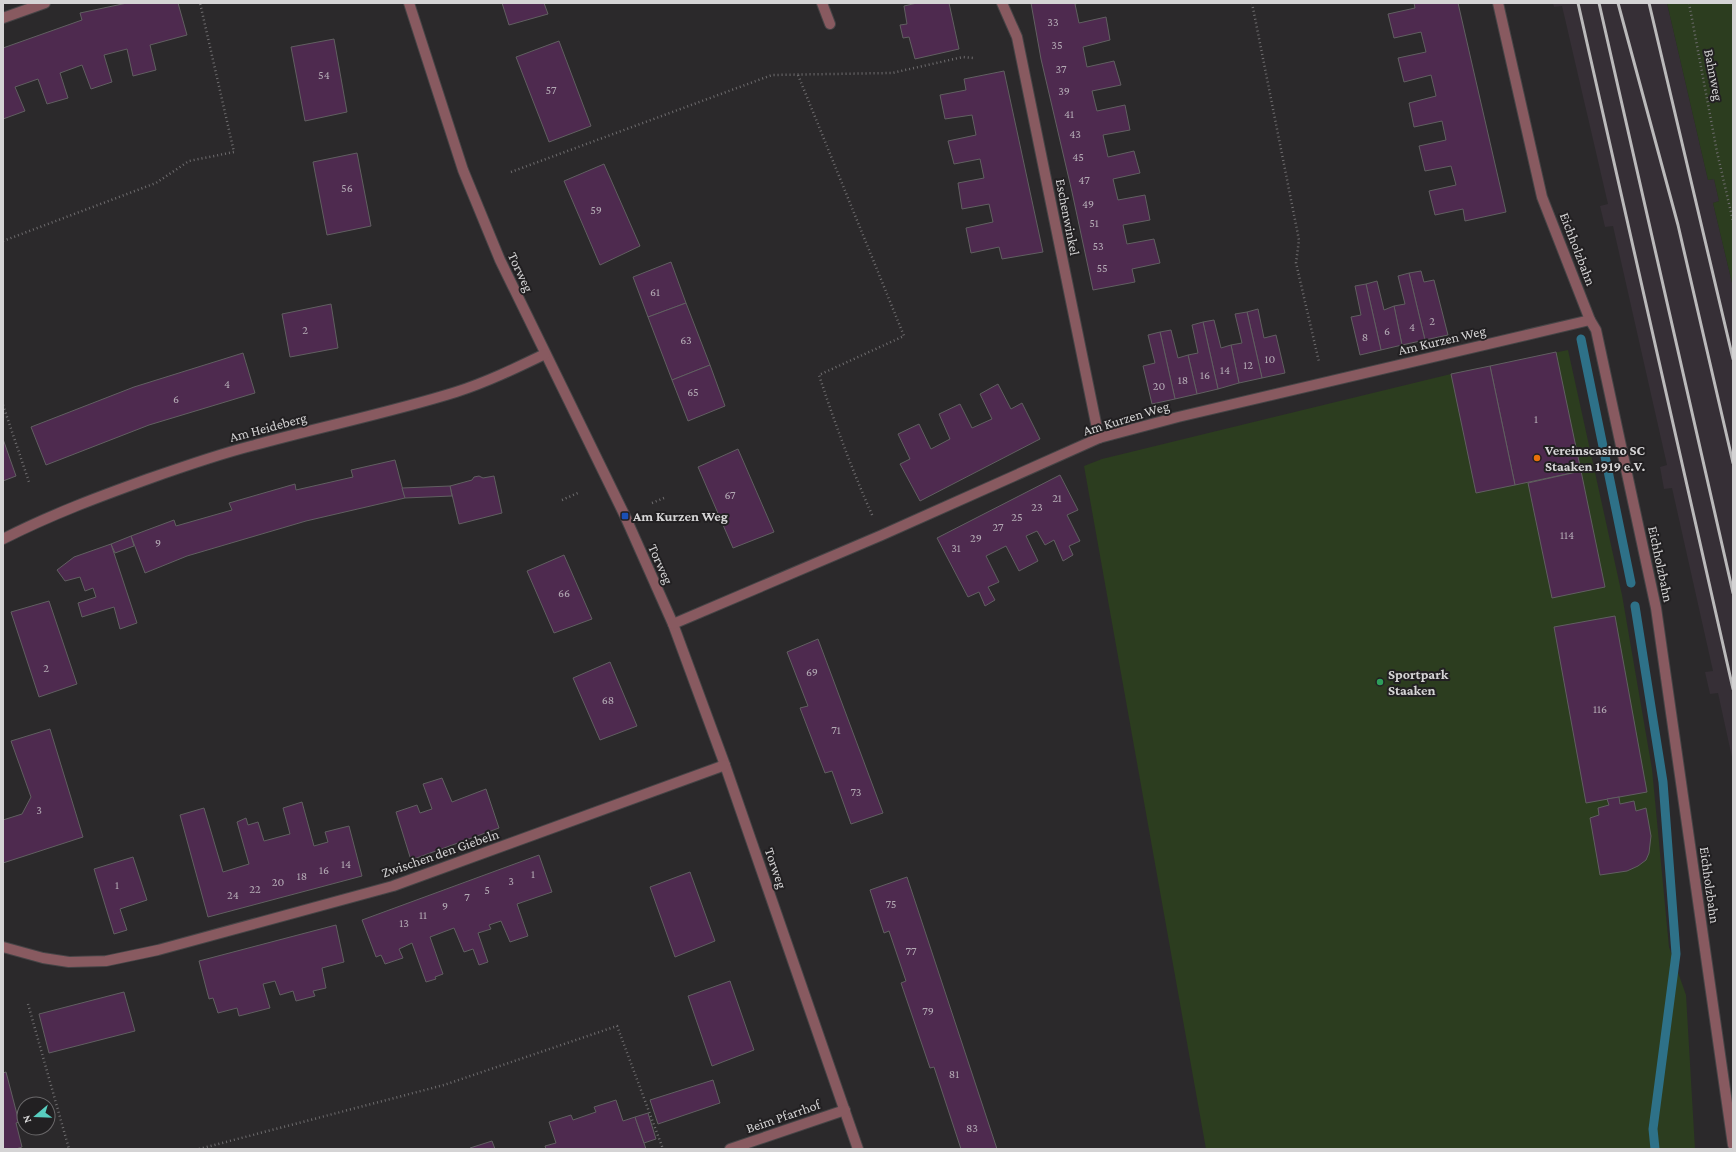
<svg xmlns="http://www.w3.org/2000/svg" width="1736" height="1152" viewBox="0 0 1736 1152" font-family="'Crimson Pro',serif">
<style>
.built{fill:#362f36}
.green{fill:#2c3d1f}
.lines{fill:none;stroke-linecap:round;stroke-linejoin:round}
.stream{stroke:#2e7188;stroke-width:9}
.building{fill:#4e2a4f;stroke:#615f61}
.minor-casing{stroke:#464446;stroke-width:12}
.path{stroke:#6f6d6f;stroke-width:2.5;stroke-dasharray:1 3;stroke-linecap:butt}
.minor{stroke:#885a60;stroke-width:10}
.rail{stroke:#bbbabb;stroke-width:3}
.food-dot{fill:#e8710a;stroke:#222022;stroke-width:1.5}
.transit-dot{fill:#1a4fb4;stroke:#222022;stroke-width:1.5}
.leisure-dot{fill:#2e9e5b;stroke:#222022;stroke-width:1.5}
.labels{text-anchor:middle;stroke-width:4;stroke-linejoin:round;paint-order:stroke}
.number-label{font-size:12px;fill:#b3aab4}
.street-label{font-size:14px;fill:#d5d4d5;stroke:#222022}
.poi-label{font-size:14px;font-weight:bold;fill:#d5d4d5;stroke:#222022;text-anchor:start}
</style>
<rect width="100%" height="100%" fill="#2b292b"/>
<path class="built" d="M1553,3H1667L1708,180L1714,179L1719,201L1713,203L1733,287V762L1718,693L1710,694L1705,672L1713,671L1672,488L1664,489L1660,467L1667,465L1613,226L1605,227L1600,206L1608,204L1562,6L1554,7Z"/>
<g class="green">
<path d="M1667,3H1733V287L1713,203L1719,201L1714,179L1708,180Z"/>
<path d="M1568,350L1622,595L1652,769L1669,947L1686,995L1695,1149H1206L1084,466L1102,459L1451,374Z"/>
</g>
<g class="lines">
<g class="stream">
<path d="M1581,339L1631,583"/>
<path d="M1635,606L1663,782L1676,954L1653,1129L1655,1149"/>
</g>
</g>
<g class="building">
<path d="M127,3H178L187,35L150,45L156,70L133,76L127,49L104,55L112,82L91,89L82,65L60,73L68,98L47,104L38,79L15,87L25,111L3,119V48L82,20L80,13Z"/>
<path d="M502,3H544L548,14L509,25Z"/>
<path d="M917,3H949L959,49L915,59L909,37L903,38L900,25L907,24L904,6Z"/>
<path d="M1031,3H1079L1075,4L1079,23L1106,17L1110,40L1083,47L1087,67L1114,61L1121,85L1092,91L1097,111L1125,105L1130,130L1103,135L1108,157L1134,151L1140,173L1113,179L1118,200L1145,195L1150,220L1123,225L1127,244L1154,239L1160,263L1132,269L1135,282L1093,290L1072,192L1041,59Z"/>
<path d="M1414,3H1458L1506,212L1465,221L1463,209L1435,215L1429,191L1456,185L1451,166L1425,171L1419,146L1446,140L1442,121L1414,127L1409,103L1436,96L1431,75L1404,82L1398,58L1426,52L1421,32L1394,38L1388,14L1415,8Z"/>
<path d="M334,39L347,112L305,121L291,47Z"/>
<path d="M559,41L591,126L549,142L516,57Z"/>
<path d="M1004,71L1043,252L1002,259L999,247L971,253L966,228L993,222L989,204L962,209L958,183L984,178L980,159L954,164L948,141L976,135L972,115L945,119L940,95L966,90L964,79Z"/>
<path d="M357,153L371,226L327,235L313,162Z"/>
<path d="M604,164L640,246L600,265L564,181Z"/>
<path d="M671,262L686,303L648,317L633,277Z"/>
<path d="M1421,271L1424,282L1434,280L1448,335L1425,340L1409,273Z"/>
<path d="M1409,273L1425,340L1402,345L1394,306L1405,304L1398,276Z"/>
<path d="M1377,281L1384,310L1394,306L1402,345L1381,350L1366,284Z"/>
<path d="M1366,284L1381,350L1360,355L1351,317L1361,315L1355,286Z"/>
<path d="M686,303L710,365L672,380L648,317Z"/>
<path d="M331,304L338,348L290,357L282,314Z"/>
<path d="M1258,309L1264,338L1276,335L1285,373L1262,378L1247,312Z"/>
<path d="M1247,312L1262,378L1239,383L1231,345L1242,343L1235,314Z"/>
<path d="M1214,320L1221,348L1231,345L1239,383L1218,389L1203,322Z"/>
<path d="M1203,322L1218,389L1197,394L1188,355L1198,353L1192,325Z"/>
<path d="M1171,330L1178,358L1188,355L1197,394L1175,399L1160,332Z"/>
<path d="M1160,332L1175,399L1152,404L1143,366L1155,363L1148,335Z"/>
<path d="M1556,352L1581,471L1515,485L1490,366Z"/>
<path d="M243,353L255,393L149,425L46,465L31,427L134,387Z"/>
<path d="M710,365L725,406L688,421L672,380Z"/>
<path d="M1490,366L1515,485L1476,493L1451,374Z"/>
<path d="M998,384L1011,409L1022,403L1040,439L920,501L900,464L910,459L898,434L919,424L931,449L950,439L939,414L960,404L972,428L992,419L980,394Z"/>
<path d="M3,439L16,476L3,481Z"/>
<path d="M738,449L774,532L733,548L698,467Z"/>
<path d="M395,460L405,498L306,521L187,556L145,573L131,536L174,520L176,526L232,510L229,503L295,484L296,490L353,477L351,470Z"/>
<path d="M1581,471L1605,587L1552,598L1528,483Z"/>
<path d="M1060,475L1078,510L1067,515L1080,541L1069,546L1073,555L1063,561L1054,540L1045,545L1037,531L1026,536L1038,561L1019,571L1006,546L986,556L999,582L988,587L995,600L985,606L979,592L968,597L937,538Z"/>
<path d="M479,476L483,478L494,476L502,513L459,524L450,486L472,480L474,477Z"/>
<path d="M450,486L452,496L405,498L402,488Z"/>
<path d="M131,536L134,546L115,553L111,544Z"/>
<path d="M111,544L137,623L120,629L114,607L82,617L78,603L96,597L93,588L85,591L80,577L65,581L57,570L74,557Z"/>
<path d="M564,555L592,619L554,633L527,571Z"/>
<path d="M49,601L77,684L39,697L11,612Z"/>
<path d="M1615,616L1647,792L1586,803L1554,627Z"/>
<path d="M818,639L883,813L851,824L832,771L825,773L800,708L808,706L787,652Z"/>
<path d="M610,662L637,726L600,740L573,678Z"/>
<path d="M50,729L83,837L3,863V820L22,814L31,797L11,741Z"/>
<path d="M442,778L452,802L486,789L499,828L411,860L396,812L417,805L420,813L432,809L423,784Z"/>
<path d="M1619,797L1620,804L1634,801L1636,811L1646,808L1651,836L1649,853L1646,860L1638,866L1627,871L1600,875L1590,818L1599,815L1598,808L1609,805L1607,799Z"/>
<path d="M302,802L314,846L328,842L325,832L349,826L362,876L208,917L180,815L204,808L223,872L249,864L237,822L246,818L248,825L258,822L264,841L290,834L283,808Z"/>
<path d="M539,855L552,892L517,904L528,936L510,942L501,921L489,925L491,929L478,933L488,962L479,965L473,949L464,952L454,928L430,937L443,974L435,977L436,979L426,982L412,943L399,949L403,958L385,964L381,955L376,957L362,920Z"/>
<path d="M133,857L147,900L120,909L127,930L114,934L94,869Z"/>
<path d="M690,872L715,941L675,957L650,887Z"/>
<path d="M907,877L997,1149H961L934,1067L930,1068L901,983L906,981L889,931L884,933L870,890Z"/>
<path d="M336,925L344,962L322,968L326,988L313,991L315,996L296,1001L293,991L280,995L275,981L263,984L270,1008L239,1016L237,1008L218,1013L213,998L209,999L199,961Z"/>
<path d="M730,981L754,1050L712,1066L688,996Z"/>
<path d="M124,992L135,1031L49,1053L39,1014Z"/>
<path d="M6,1072L19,1122L16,1123L22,1147L16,1149H3V1073Z"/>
<path d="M713,1080L720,1103L658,1124L650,1100Z"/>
<path d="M616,1100L623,1121L635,1117L646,1149H546L545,1146L556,1143L549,1122L571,1115L573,1120L596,1112L594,1107Z"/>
<path d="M648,1113L656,1139L644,1143L635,1117Z"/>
<path d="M492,1141L495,1149H470V1148Z"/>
</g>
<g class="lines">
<g class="minor-casing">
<g id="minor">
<path d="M409,3L463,170L500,260L625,516L673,624L725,765L858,1149"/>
<path d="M822,3L830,24"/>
<path d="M1002,3L1017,37L1099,438"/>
<path d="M1498,3L1542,197L1590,320L1596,330L1656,608L1733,1145"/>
<path d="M3,18L45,3"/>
<path d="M3,539C50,515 98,497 148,479C182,467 216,455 251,446C319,427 389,413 456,392C487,382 516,368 545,354"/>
<path d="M673,624L882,535L1099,438L1178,417L1590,320"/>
<path d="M3,947L43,958L69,962L106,961L158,950L393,886L725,765"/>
<path d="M730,1149L845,1110"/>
</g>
</g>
<g class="path">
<path d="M1252,3L1299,240L1296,263L1319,362"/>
<path d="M1689,3L1717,152L1733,221"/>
<path d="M798,75L904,336L819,375C835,424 852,470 873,517"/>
<path d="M511,172L772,75L892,73L963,57L974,58"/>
<path d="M3,241L156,183L189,161L234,152L200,3"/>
<path d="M3,405L29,482"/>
<path d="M562,500L580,492"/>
<path d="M652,503L664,498"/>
<path d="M28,1004L69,1149"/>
<path d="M199,1149L444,1085L617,1026L663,1149"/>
</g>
<use href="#minor" class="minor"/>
<g class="rail">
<path d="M1578,3L1733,689"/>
<path d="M1599,3L1733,593"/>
<path d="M1618,3L1678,225L1733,463"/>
<path d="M1649,3L1733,359"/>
</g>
</g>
<circle class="food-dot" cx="1537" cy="458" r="4"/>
<rect class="transit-dot" x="621" y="512" width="8" height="8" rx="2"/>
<circle class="leisure-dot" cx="1380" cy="682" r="4"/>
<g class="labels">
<g class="number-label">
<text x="1053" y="26">33</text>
<text x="1057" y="49">35</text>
<text x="1061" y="73">37</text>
<text x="324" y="79">54</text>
<text x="551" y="94">57</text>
<text x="1064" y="95">39</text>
<text x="1069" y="118">41</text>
<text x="1075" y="138">43</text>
<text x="1078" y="161">45</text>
<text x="1084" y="184">47</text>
<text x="347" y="192">56</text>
<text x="1088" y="208">49</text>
<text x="596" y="214">59</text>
<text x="1094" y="227">51</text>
<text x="1098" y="250">53</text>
<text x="1102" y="272">55</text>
<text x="655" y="296">61</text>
<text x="1432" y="325">2</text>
<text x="1412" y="331">4</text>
<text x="305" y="334">2</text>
<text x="1387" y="335">6</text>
<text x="1365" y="341">8</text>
<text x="686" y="344">63</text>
<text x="1270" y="363">10</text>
<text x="1248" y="369">12</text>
<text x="1225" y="374">14</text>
<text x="1205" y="379">16</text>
<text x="1183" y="384">18</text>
<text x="227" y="388">4</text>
<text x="1159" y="390">20</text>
<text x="693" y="396">65</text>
<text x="176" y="403">6</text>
<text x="1536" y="423">1</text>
<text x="730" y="499">67</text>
<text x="1057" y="502">21</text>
<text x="1037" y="511">23</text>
<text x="1017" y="521">25</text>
<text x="998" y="531">27</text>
<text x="1567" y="539">114</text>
<text x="976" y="542">29</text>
<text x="158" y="547">9</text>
<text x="956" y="552">31</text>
<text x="564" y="597">66</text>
<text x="46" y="672">2</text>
<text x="812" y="676">69</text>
<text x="608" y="704">68</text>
<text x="1600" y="713">116</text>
<text x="836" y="734">71</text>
<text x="856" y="796">73</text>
<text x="39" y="814">3</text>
<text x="346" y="868">14</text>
<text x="324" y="874">16</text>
<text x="533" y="878">1</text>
<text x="302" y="880">18</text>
<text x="511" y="885">3</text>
<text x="278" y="886">20</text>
<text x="117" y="889">1</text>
<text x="255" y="893">22</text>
<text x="487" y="894">5</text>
<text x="233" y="899">24</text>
<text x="467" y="901">7</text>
<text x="891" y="908">75</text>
<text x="445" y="910">9</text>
<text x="423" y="919">11</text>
<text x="404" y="927">13</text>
<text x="911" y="955">77</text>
<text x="928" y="1015">79</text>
<text x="954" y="1078">81</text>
<text x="972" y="1132">83</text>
</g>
<g class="street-label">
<text transform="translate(1714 75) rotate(79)" y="5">Bahnweg</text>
<text transform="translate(1068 217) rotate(79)" y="5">Eschenwinkel</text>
<text transform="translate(1578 249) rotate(69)" y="5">Eichholzbahn</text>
<text transform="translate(521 272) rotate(65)" y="5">Torweg</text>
<text transform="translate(1442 340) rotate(-13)" y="5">Am Kurzen Weg</text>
<text transform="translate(1126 418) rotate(-17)" y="5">Am Kurzen Weg</text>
<text transform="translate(268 427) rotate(-15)" y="5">Am Heideberg</text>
<text transform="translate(661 564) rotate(66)" y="5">Torweg</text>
<text transform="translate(1661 564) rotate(78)" y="5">Eichholzbahn</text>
<text transform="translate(440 853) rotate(-19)" y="5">Zwischen den Giebeln</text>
<text transform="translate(776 868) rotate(71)" y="5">Torweg</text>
<text transform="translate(1710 885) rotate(82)" y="5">Eichholzbahn</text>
<text transform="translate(783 1116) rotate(-19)" y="5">Beim Pfarrhof</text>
</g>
<g class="poi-label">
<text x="1545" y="455">Vereinscasino SC<tspan x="1545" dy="16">Staaken 1919 e.V.</tspan></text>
<text x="633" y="521">Am Kurzen Weg</text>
<text x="1388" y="679">Sportpark<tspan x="1388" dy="16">Staaken</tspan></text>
</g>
</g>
<rect width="1736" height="1152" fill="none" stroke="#d5d4d5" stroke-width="8"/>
<g transform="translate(36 1116) rotate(251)"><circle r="19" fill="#222022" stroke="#6a686a"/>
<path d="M0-3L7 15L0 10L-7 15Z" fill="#58cec0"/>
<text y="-6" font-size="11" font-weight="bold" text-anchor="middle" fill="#d5d4d5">N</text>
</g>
</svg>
